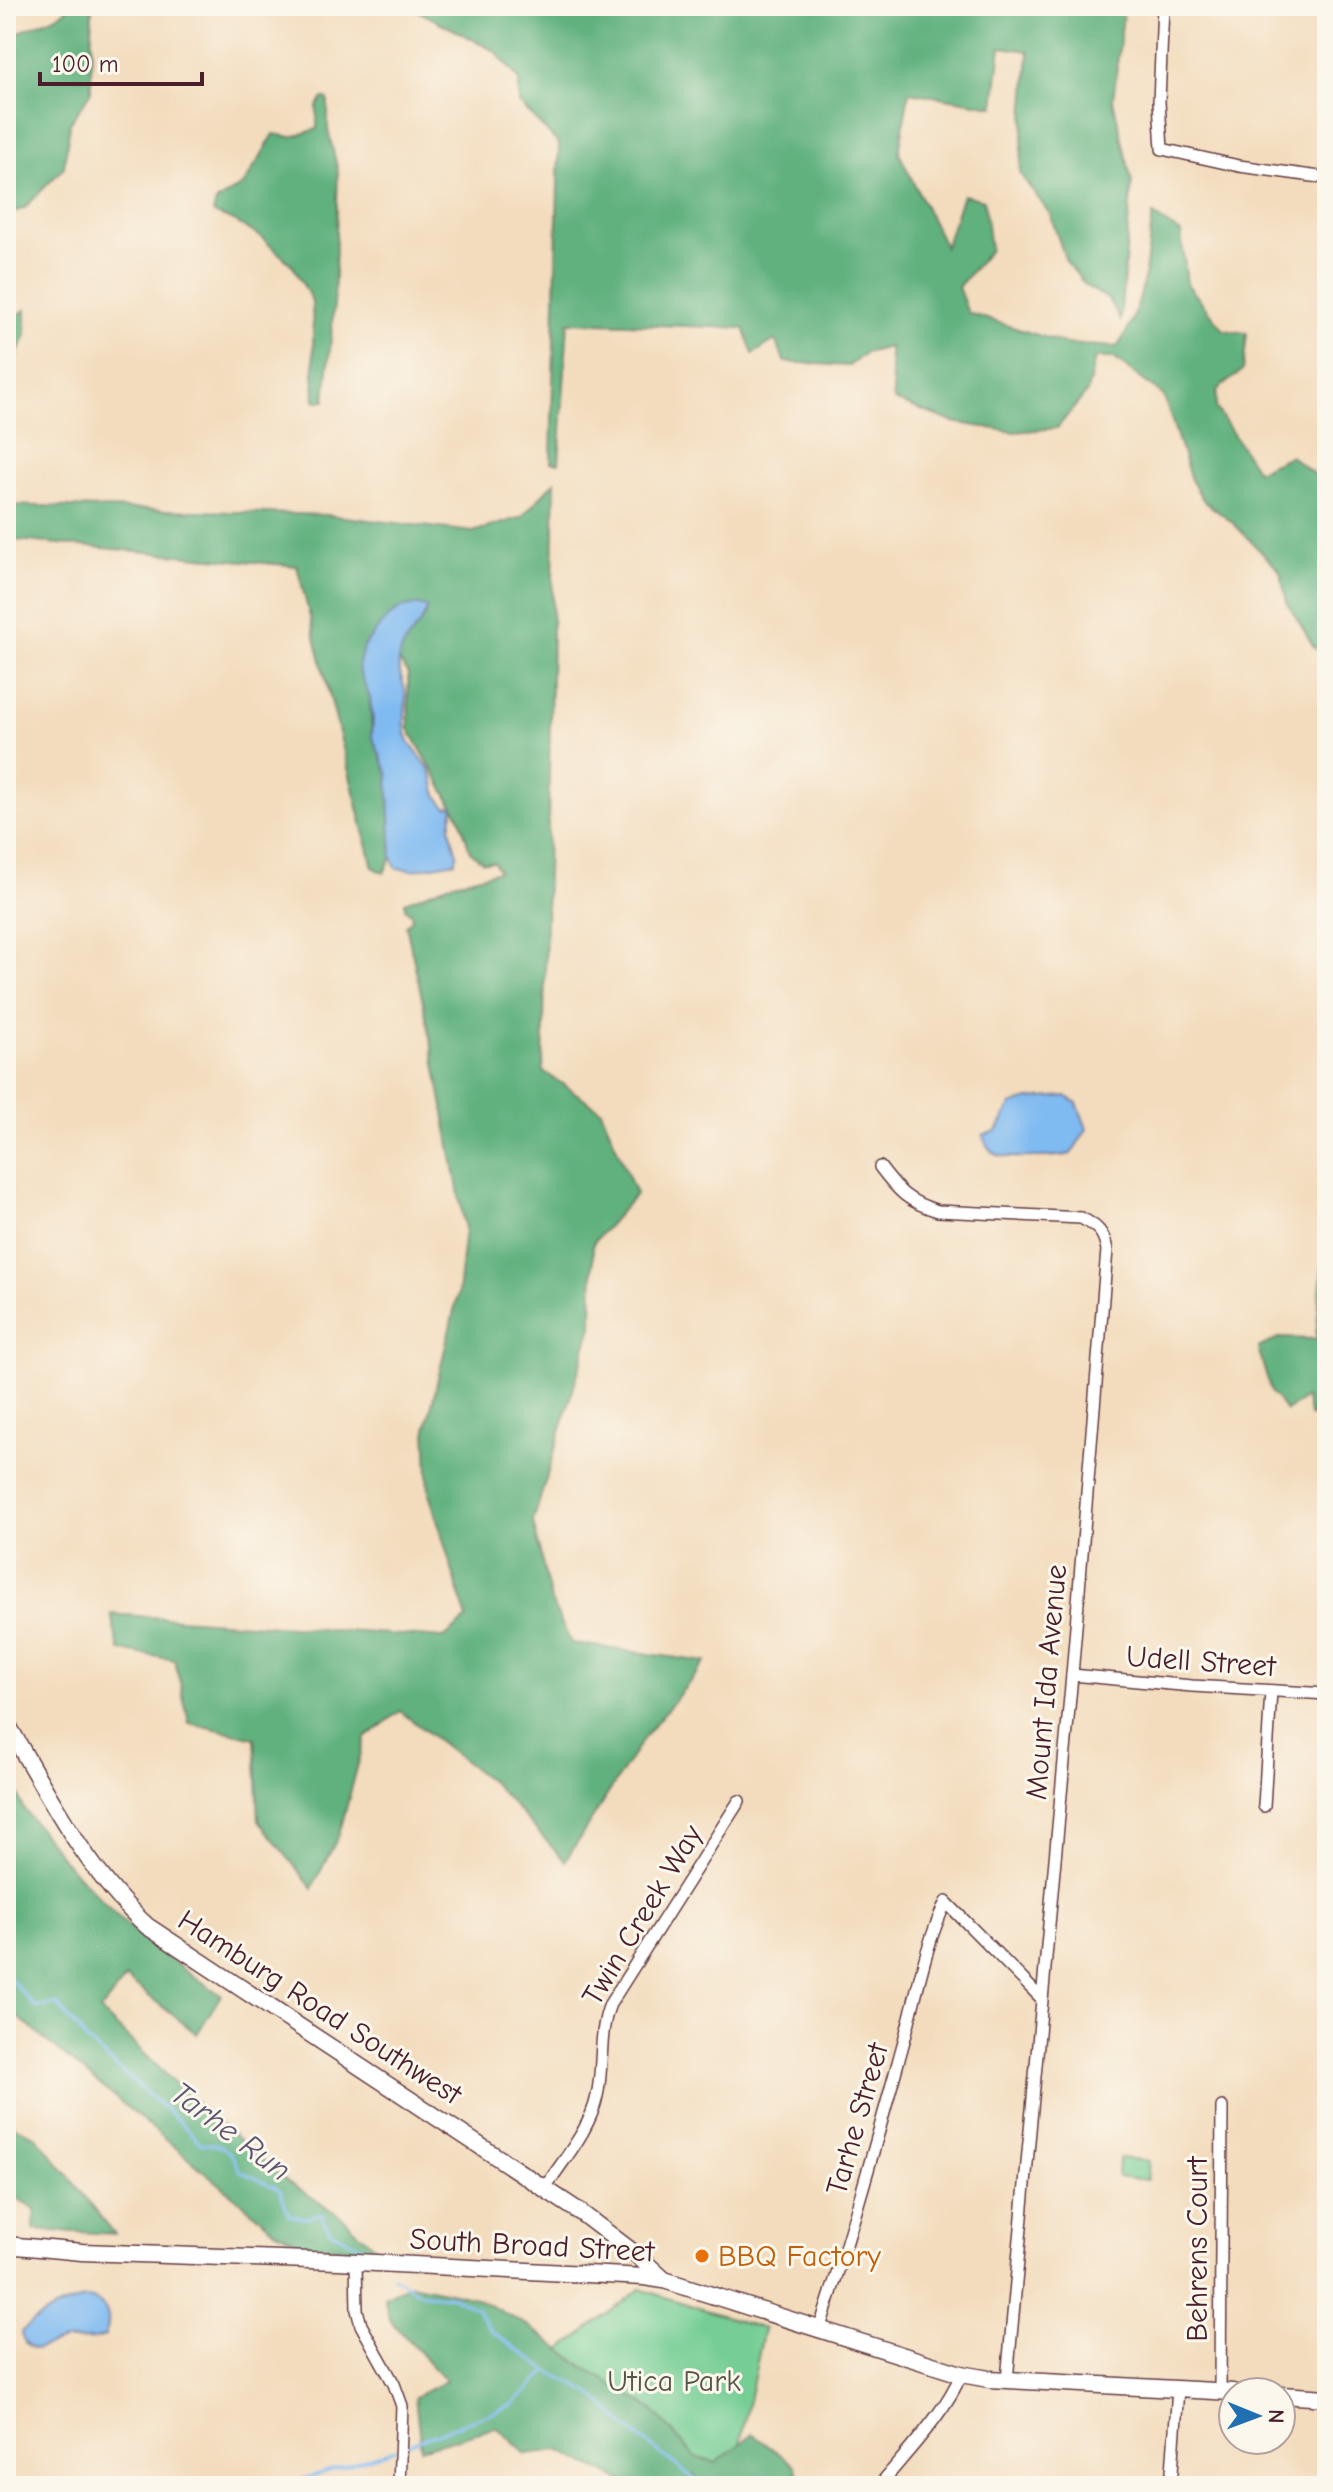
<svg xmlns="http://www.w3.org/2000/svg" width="1333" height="2492" viewBox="0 0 1333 2492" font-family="'Comic Neue',sans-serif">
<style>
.green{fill:#76ce94;stroke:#607660;stroke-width:2}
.forest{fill:#60b17e;stroke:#556854;stroke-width:2}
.water{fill:#7fbaf1;stroke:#646c8e;stroke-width:2}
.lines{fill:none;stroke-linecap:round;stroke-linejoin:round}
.stream{stroke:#7fbaf1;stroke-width:3}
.street-casing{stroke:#633b41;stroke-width:14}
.secondary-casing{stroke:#633b41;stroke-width:19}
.street{stroke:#fff;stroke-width:11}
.secondary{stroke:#fff;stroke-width:16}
.food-dot{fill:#e8710a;stroke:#fbf7ec;stroke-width:3}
.labels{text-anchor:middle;stroke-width:6;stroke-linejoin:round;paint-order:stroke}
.street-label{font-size:30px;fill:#4a1f2b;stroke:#fbf7ec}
.food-label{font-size:30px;fill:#c56008;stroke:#fbf7ec;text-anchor:start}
.park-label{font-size:30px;fill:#57544a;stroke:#fbf7ec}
.water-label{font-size:32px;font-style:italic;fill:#5d5570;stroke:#fbf7ec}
</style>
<rect width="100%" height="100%" fill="#fbf7ec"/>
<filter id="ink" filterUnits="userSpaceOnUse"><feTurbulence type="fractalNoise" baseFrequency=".0125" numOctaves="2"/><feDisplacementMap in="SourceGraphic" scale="16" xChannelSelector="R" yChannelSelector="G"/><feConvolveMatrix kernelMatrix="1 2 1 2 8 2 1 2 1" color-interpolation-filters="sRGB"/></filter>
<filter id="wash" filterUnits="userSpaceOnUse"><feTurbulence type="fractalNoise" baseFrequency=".006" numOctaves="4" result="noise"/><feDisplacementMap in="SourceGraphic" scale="32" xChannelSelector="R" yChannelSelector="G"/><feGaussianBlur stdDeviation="1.8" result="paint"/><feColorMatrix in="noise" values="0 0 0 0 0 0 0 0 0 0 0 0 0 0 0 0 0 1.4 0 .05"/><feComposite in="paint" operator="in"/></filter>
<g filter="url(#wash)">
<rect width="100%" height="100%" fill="#f3dcbd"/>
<g class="green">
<path d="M1119,2158L1149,2161L1147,2180L1118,2177Z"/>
<path d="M640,2289L764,2329L731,2486H685L531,2373Z"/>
</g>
<g class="forest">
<path d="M70,6H92L91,92L70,123L64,167L25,208L6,215V45C21,24 52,25 70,6Z"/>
<path d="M414,6H1124L1113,100L1132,182L1120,320L1108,299L1086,286L1066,261L1050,214L1020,174L1029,51L1001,47L994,106L909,92L899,153L945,247L963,195L984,200L990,250L958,287L968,313L1066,344L1117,347C1145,311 1146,259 1153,215L1181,233L1187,284L1224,330L1247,333L1243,370L1217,390L1216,408L1257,471L1290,456L1327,484V656L1314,647L1287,602L1280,571L1232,522L1204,501L1191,480L1164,396L1114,358H1095L1087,392L1057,428L1014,432L953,422L894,400L889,347L865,353L849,366L785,362L775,340L753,354L744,328L568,322L559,463L551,462L559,144L519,103V79L495,51L414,9Z"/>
<path d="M323,98L328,99V130L338,171L334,305L325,401H315L312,301L293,266L261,237L234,221L213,213L216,202L244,184L274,134L292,137L317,129V107Z"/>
<path d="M26,309V335L6,377V319H13Z"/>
<path d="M555,481L543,1071L601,1110L636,1194L593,1243L592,1326L533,1522L551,1601L571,1643L706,1662L645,1736L565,1861L495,1785L400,1711L365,1738L339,1835L312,1888L259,1821L255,1738L189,1723L175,1660L119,1650L111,1614L444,1638L467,1619L429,1493L426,1429L458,1294L465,1228L428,1025L406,925L412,919L411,913L405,908V902L450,884L499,871L494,862H483L470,851L460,818L409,729L408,674L398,659L404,642L425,615L358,668L370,698L372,736L388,774L392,857L384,873L373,867L297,566L6,539V505L327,515L473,532L522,517Z"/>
<path d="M1324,1244L1327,1245V1420L1310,1416L1305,1398L1286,1411L1271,1392L1258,1348L1279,1338L1316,1339Z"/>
<path d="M6,1758L23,1808L67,1864L115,1914L151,1946L221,1995L197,2034L126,1978L100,2011L184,2092L287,2181L343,2218L380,2252L304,2245L276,2231L6,2007Z"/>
<path d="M6,2122L37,2137L115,2234L34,2230V2208L6,2192Z"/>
<path d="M411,2284L476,2298L529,2326L584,2367L652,2409L695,2457L716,2463L752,2434L795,2465L802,2486H704L694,2475L677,2486H632L559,2450L526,2454L497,2427L421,2449L415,2397L446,2381L389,2319L384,2297Z"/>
</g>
<g class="water">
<path d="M416,605L427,607C424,626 405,636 400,654C396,668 402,677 405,690C408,707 401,723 408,739C413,752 428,762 432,775C437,791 433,795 447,807L454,806L450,828L457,855L455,862L413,870L396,868L392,857L388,774L372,736L373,720L370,698L358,668L363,647L385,620L401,608Z"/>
<path d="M1066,1096L1077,1103L1087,1129L1071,1154C1060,1157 1008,1159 998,1155C990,1152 985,1143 983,1135L997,1131L1011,1105L1029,1099Z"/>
<path d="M84,2299C106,2299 113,2316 105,2336L96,2339L64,2340L36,2349C27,2346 23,2342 21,2332C39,2315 60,2305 84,2299Z"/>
</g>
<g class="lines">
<g class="stream">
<path d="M6,1974L36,2008L57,2004L88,2042L180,2122L201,2144C224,2144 231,2149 239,2170L280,2190L289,2215L303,2218L321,2214L330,2231L362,2247"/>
<path d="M393,2277L423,2294L451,2296L476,2308L493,2332L548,2371L590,2393L635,2434L703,2486"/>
<path d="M403,2446L512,2405L547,2372"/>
<path d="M282,2486L396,2449"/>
</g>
</g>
</g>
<g filter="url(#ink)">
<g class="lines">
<g class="street-casing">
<g id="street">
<path d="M1163,6L1159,102L1162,149L1239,166L1327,178"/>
<path d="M880,1167C899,1192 908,1202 938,1211L1081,1218C1097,1226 1104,1232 1107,1250L1072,1675L1007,2380"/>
<path d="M1325,1488H1327"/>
<path d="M1072,1675L1192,1686L1327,1694"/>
<path d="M1264,1806L1271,1691"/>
<path d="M545,2188C563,2160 590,2130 597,2096C604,2065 598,2034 610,2004L739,1801"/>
<path d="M356,2262L357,2310L361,2325L394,2384L402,2406L399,2486"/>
<path d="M819,2330C850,2237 876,2142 902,2048C916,1999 924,1947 946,1902L1042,1999"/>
<path d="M1220,2391L1222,2107"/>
<path d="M879,2486C904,2455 947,2411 961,2374"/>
<path d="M1171,2486L1178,2389"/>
</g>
</g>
<g class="secondary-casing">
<g id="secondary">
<path d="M6,1722C48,1794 85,1869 147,1926L580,2212L638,2256L664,2280"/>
<path d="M6,2245L82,2252L338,2261L644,2277L664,2280L961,2374L989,2379L1233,2392"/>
<path d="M1281,2395L1327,2398"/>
</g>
</g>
<use href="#street" class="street"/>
<use href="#secondary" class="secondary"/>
</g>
</g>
<circle class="food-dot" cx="702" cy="2256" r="8"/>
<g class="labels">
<g class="street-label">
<text transform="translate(1201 1661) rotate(4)" y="10">Udell Street</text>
<text transform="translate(1046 1682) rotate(-85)" y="10">Mount Ida Avenue</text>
<text transform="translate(642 1915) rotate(-59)" y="10">Twin Creek Way</text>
<text transform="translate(320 2007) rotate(33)" y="10">Hamburg Road Southwest</text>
<text transform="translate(857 2119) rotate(-74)" y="10">Tarhe Street</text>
<text transform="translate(532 2245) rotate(3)" y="10">South Broad Street</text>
<text transform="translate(1197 2249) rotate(-90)" y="10">Behrens Court</text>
</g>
<g class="food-label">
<text x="718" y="2266">BBQ Factory</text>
</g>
<g class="park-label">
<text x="674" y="2391">Utica Park</text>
</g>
<g class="water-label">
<text transform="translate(231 2131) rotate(37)" y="11">Tarhe Run</text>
</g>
</g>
<rect width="1333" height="2492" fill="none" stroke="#fbf7ec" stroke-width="32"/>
<g transform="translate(1257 2416) rotate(91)"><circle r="38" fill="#fbf7ec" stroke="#b4a19f" stroke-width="2"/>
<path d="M0-6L14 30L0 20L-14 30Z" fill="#1f6fb2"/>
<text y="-12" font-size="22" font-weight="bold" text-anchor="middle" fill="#4a1f2b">N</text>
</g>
<path d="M40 72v12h162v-12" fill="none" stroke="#4a1f2b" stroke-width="4"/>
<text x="52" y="72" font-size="24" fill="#4a1f2b" stroke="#fbf7ec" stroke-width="6" paint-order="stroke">100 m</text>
</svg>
